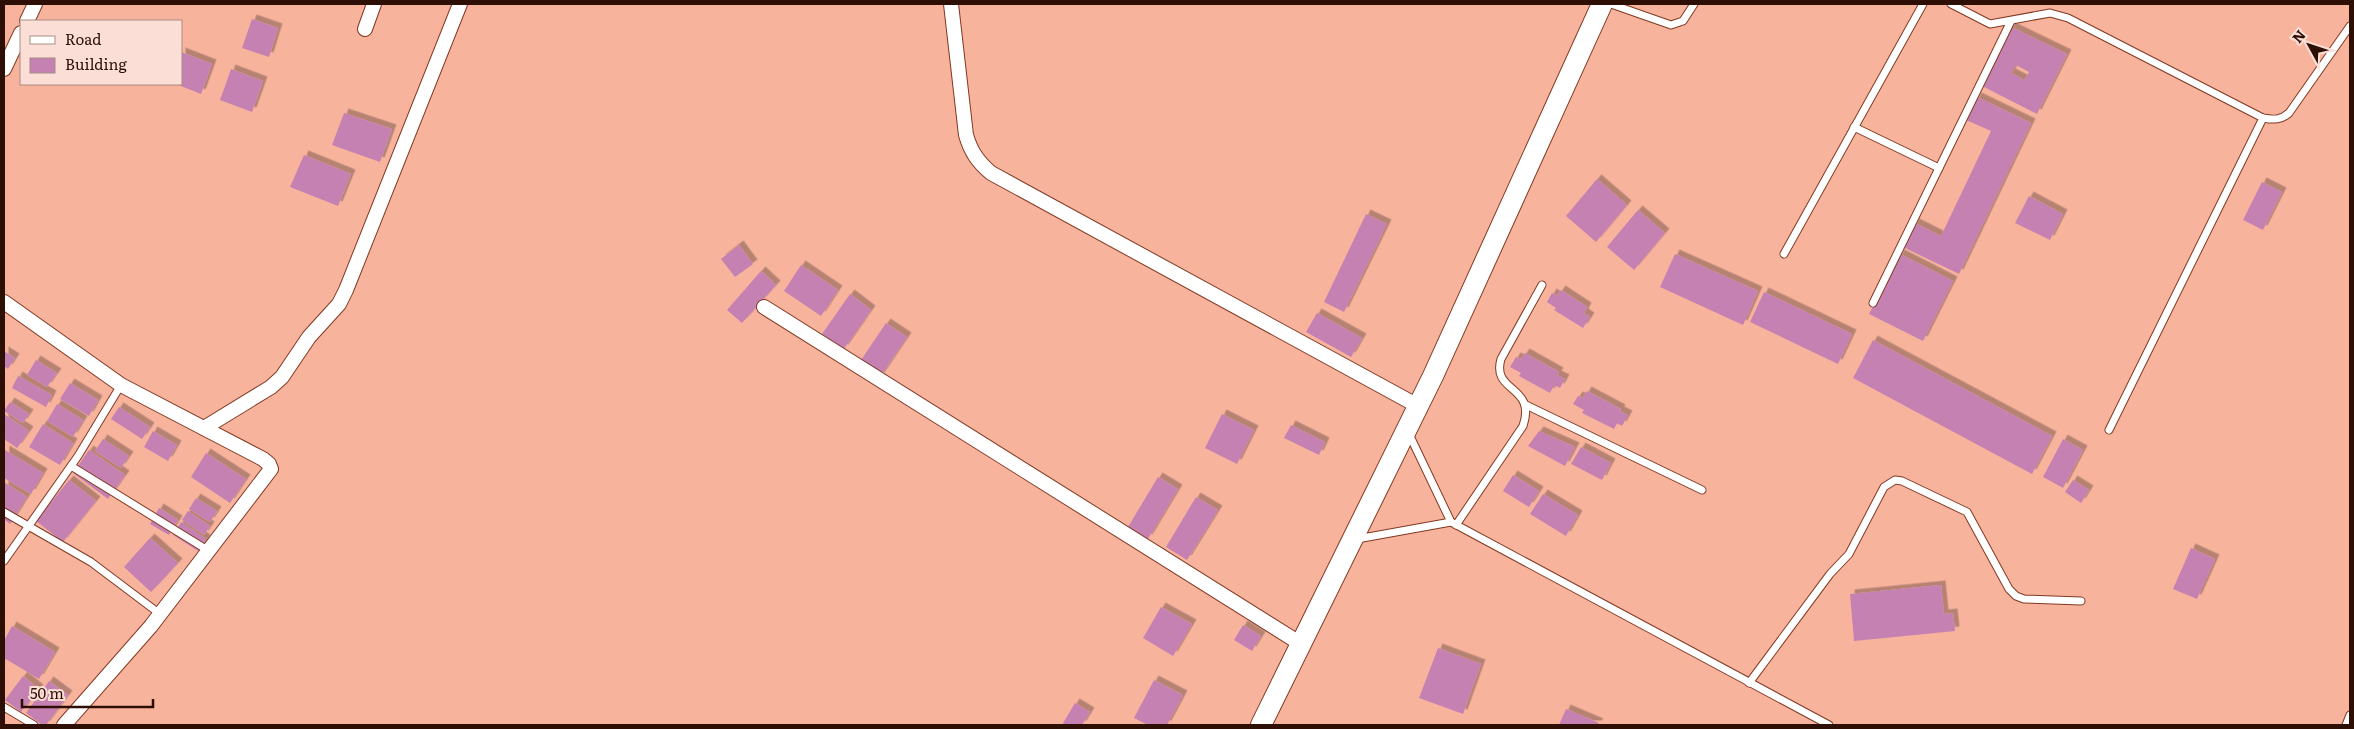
<svg xmlns="http://www.w3.org/2000/svg" width="2354" height="729" viewBox="0 0 2354 729" font-family="Literata,serif">
<style>
.building{fill:#c681b3;fill-rule:evenodd;filter:url(#shadow)}
.lines{fill:none;stroke-linecap:round;stroke-linejoin:round}
.lane-casing{stroke:#823922;stroke-width:9}
.street-casing{stroke:#823922;stroke-width:16}
.secondary-casing{stroke:#823922;stroke-width:22}
.lane{stroke:#fff;stroke-width:7}
.street{stroke:#fff;stroke-width:14}
.secondary{stroke:#fff;stroke-width:20}
</style>
<defs>
<filter id="shadow"><feDropShadow dx="4.5" dy="-4.5" stdDeviation="0" flood-color="#0004"/></filter>
</defs>
<rect width="100%" height="100%" fill="#f8b39d"/>
<g class="building">
<path d="M252,19L278,28L269,57L242,48Z"/>
<path d="M2011,27L2067,54L2037,114L1982,86ZM2016,65L2029,72L2025,80L2011,73Z"/>
<path d="M181,52L212,64L201,94L176,84H181Z"/>
<path d="M231,69L263,81L252,112L220,100Z"/>
<path d="M1977,97L2031,123L1959,274L1903,247L1915,223L1941,236L1991,131L1966,120Z"/>
<path d="M344,113L392,129L380,162L332,145Z"/>
<path d="M304,155L351,174L338,206L290,187Z"/>
<path d="M1597,179L1627,205L1596,242L1566,216Z"/>
<path d="M2262,182L2282,192L2263,230L2243,220Z"/>
<path d="M2029,196L2063,214L2050,240L2015,223Z"/>
<path d="M1638,210L1665,233L1634,270L1607,247Z"/>
<path d="M1366,214L1387,224L1344,312L1324,302Z"/>
<path d="M739,245L753,264L735,277L721,259Z"/>
<path d="M1675,254L1758,291L1743,325L1660,287Z"/>
<path d="M1900,254L1953,281L1923,341L1869,314Z"/>
<path d="M801,265L838,290L821,316L784,291Z"/>
<path d="M761,271L776,285L742,323L727,310Z"/>
<path d="M1561,290L1587,307L1584,313L1590,317L1583,328L1554,310L1556,308L1547,302L1552,293L1557,296Z"/>
<path d="M1764,292L1852,334L1838,364L1750,322Z"/>
<path d="M850,294L871,310L844,349L822,334Z"/>
<path d="M1317,313L1362,338L1351,357L1306,332Z"/>
<path d="M886,323L907,337L880,377L859,363Z"/>
<path d="M1873,340L2052,436L2032,474L1853,378Z"/>
<path d="M4,351L15,358L8,369L4,366Z"/>
<path d="M1525,353L1559,372L1557,375L1565,379L1560,388L1554,385L1550,393L1519,376L1521,373L1510,367L1516,357L1521,359Z"/>
<path d="M36,360L57,373L47,387L27,375Z"/>
<path d="M18,376L52,395L46,407L12,388Z"/>
<path d="M70,383L98,400L89,416L60,399Z"/>
<path d="M1587,391L1621,409L1620,411L1628,415L1622,426L1617,423L1614,429L1582,413L1584,410L1573,404L1578,396L1583,398Z"/>
<path d="M10,402L29,414L23,423L4,411Z"/>
<path d="M57,404L83,420L73,437L47,421Z"/>
<path d="M119,407L150,427L142,439L111,419Z"/>
<path d="M4,414L29,431L17,448L4,439Z"/>
<path d="M1222,414L1254,430L1237,464L1205,448Z"/>
<path d="M43,424L73,443L60,465L29,447Z"/>
<path d="M1291,425L1325,442L1319,455L1284,438Z"/>
<path d="M153,431L177,445L168,461L144,447Z"/>
<path d="M1539,431L1575,447L1565,466L1528,446Z"/>
<path d="M103,439L129,456L121,468L95,451Z"/>
<path d="M2063,439L2083,450L2063,488L2043,477Z"/>
<path d="M1581,447L1611,463L1602,480L1571,464Z"/>
<path d="M5,450L43,473L31,494L4,478Z"/>
<path d="M89,450L125,475L108,499L73,473Z"/>
<path d="M206,453L246,479L230,503L191,477Z"/>
<path d="M1513,475L1539,491L1529,507L1503,491Z"/>
<path d="M1158,477L1178,489L1148,539L1128,527Z"/>
<path d="M69,480L96,501L63,542L36,521Z"/>
<path d="M2073,480L2089,490L2081,503L2065,492Z"/>
<path d="M4,482L27,497L10,524L4,519Z"/>
<path d="M1543,494L1578,515L1566,536L1530,514Z"/>
<path d="M1196,497L1218,510L1187,560L1166,547Z"/>
<path d="M196,498L217,511L210,522L189,509Z"/>
<path d="M159,508L178,520L169,535L150,524Z"/>
<path d="M188,511L210,526L204,535L182,520Z"/>
<path d="M181,522L206,539L198,551L173,535Z"/>
<path d="M150,538L178,563L151,592L124,567Z"/>
<path d="M2191,548L2215,559L2197,599L2173,589Z"/>
<path d="M1941,585L1944,614L1953,613L1955,631L1854,641L1850,594Z"/>
<path d="M1161,607L1192,624L1173,656L1143,638Z"/>
<path d="M1243,625L1261,636L1252,651L1234,640Z"/>
<path d="M12,626L55,652L39,679L4,658V641Z"/>
<path d="M1438,648L1481,664L1463,714L1419,698Z"/>
<path d="M23,676L39,689L21,712L5,700Z"/>
<path d="M1154,680L1183,695L1167,725H1148L1134,718Z"/>
<path d="M49,681L68,695L46,725H42L26,713Z"/>
<path d="M1075,703L1090,712L1082,725H1062Z"/>
<path d="M1566,709L1599,723L1597,725H1559Z"/>
</g>
<g class="lines">
<g class="lane-casing">
<g id="lane">
<path d="M1611,4L1671,25L1683,21L1694,4"/>
<path d="M1951,4L1990,24L2050,13L2068,18L2263,118C2274,120 2281,120 2289,113L2350,26"/>
<path d="M1854,127L1939,168"/>
<path d="M1784,254L1923,4"/>
<path d="M1873,303L2011,21"/>
<path d="M1526,405L1702,490"/>
<path d="M2109,430L2263,118"/>
<path d="M1409,434L1451,522"/>
<path d="M71,466L209,551"/>
<path d="M4,512L91,562L160,614"/>
<path d="M1456,525L1523,426C1537,385 1491,393 1501,359L1542,285"/>
<path d="M1357,539L1451,522L1829,725"/>
<path d="M4,561L78,456L121,385"/>
<path d="M1749,683L1830,574L1849,554L1884,487L1895,480L1902,481L1967,512L2009,589L2016,596L2024,599L2081,601"/>
<path d="M4,707L34,725"/>
<path d="M2346,725L2350,715"/>
</g>
</g>
<g class="street-casing">
<g id="street">
<path d="M951,4L966,135C971,152 978,162 991,173L1418,406"/>
<path d="M27,21L35,4"/>
<path d="M365,29L374,4"/>
<path d="M4,69L21,33"/>
<path d="M4,302L121,385L263,459L269,464L271,469L151,626L64,725"/>
<path d="M764,307L1301,644"/>
<path d="M204,428L271,387L282,377L309,337L339,304L346,290L460,4"/>
</g>
</g>
<g class="secondary-casing">
<path id="secondary" d="M1261,725L1433,376L1602,4"/>
</g>
<use href="#lane" class="lane"/>
<use href="#street" class="street"/>
<use href="#secondary" class="secondary"/>
</g>
<rect width="2354" height="729" fill="none" stroke="#2e0f06" stroke-width="10"/>
<rect x="20" y="20" width="162" height="65" fill="#fbdfd7" stroke="#a98c83"/>
<rect x="30" y="36" width="25" height="8" fill="#ffffff" stroke="#a98c83"/>
<text x="65" y="45" font-size="15" fill="#2e0f06">Road</text>
<rect x="30" y="58" width="25" height="15" fill="#c681b3" stroke="#a98c83"/>
<text x="65" y="70" font-size="15" fill="#2e0f06">Building</text>
<g transform="translate(2309 45) rotate(310)" stroke="#fbdfd7" stroke-width="4" paint-order="stroke">
<path d="M0-4L9 19L0 12L-9 19Z" fill="#2e0f06"/>
<text y="-8" font-size="14" font-weight="bold" text-anchor="middle" fill="#2e0f06">N</text>
</g>
<path d="M22 699v8h131v-8" fill="none" stroke="#2e0f06" stroke-width="2.5"/>
<text x="30" y="699" font-size="15" fill="#2e0f06" stroke="#fbdfd7" stroke-width="4" paint-order="stroke">50 m</text>
</svg>
